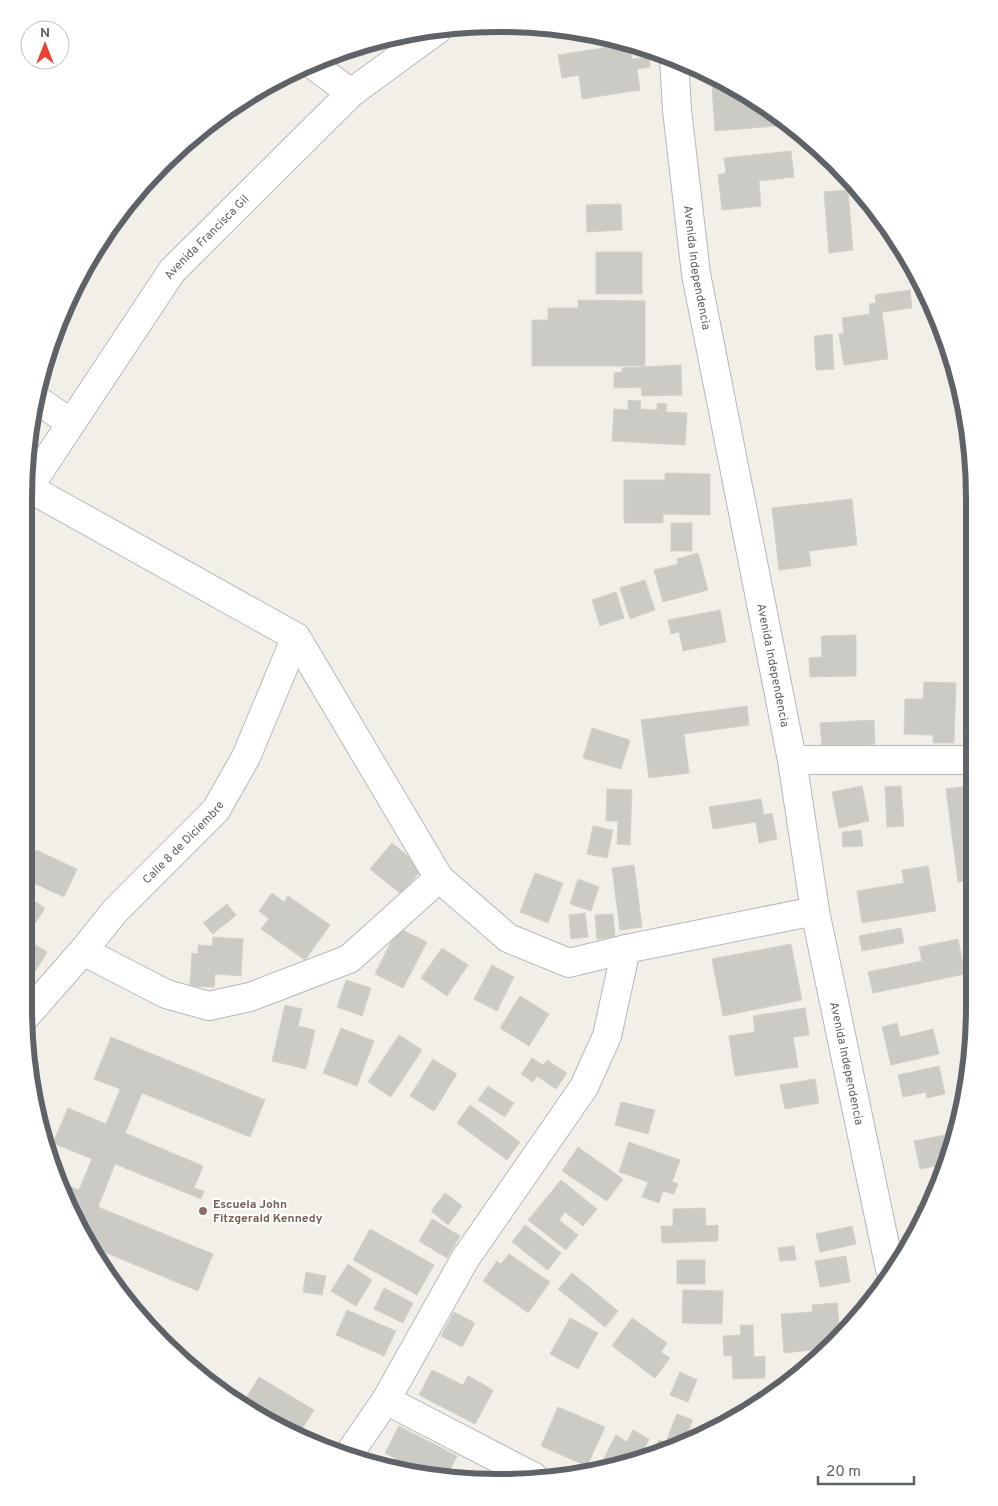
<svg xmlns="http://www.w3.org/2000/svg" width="998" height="1506" viewBox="0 0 998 1506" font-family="Overpass,sans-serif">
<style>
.building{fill:#cccac5;stroke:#d6d1c6}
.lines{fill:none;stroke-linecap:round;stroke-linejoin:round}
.street-casing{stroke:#b5b8bc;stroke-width:30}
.street{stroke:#fff;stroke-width:28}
.education-dot{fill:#8d6e63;stroke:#fff;stroke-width:2}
.labels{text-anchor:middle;stroke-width:4;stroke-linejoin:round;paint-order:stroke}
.street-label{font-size:12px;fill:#5f6368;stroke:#fff}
.education-label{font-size:12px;font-weight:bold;fill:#785e54;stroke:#fff;text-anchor:start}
.rim{fill:none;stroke:#5f6368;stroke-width:6}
</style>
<rect width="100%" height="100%" fill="#f1efe8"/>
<g class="building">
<path d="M629,44L632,59L649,57L650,67L637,69L640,90L582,99L579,75L562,78L558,55Z"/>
<path d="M731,85L776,116L777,126L715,131L712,86Z"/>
<path d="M791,151L794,177L759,181L761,206L722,210L718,175L726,173L724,158Z"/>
<path d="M845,176L852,185L845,184Z"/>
<path d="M848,190L853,250L829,253L824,192Z"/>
<path d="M621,204L622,230L587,232L586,205Z"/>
<rect x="596" y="252" width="46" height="42"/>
<path d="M910,290L912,308L882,312L888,359L844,365L839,334L844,333L842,318L870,314L869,304L876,303L875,295Z"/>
<path d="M578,300L645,301V366H532V320H548V308H578Z"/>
<path d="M832,334L834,369L816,370L814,336Z"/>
<path d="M681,365L682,395L642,396L641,387L614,388V373L622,372V368Z"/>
<path d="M628,400L641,401L640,409L657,410V403L667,404L666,412L687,413L685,445L612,441L614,409L628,410Z"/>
<path d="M665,473L710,474V515L663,514V523H624V480H665Z"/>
<path d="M852,499L857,545L809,551L811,566L779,570L772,508Z"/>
<rect x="671" y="523" width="21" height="28"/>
<path d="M698,553L708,590L663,602L654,570L678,564L677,559Z"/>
<path d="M645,580L655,610L630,619L620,588Z"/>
<path d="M616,592L624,618L600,626L592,600Z"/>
<path d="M720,610L726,642L683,651L679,632L671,634L668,620Z"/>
<path d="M856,635V676L810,677L809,658L822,657L821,636Z"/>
<path d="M924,682L956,683L954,743H933V735L904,734L905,699H923Z"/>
<path d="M971,693H972V733L963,732Z"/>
<path d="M747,706L749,725L684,734L689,773L649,778L641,720Z"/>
<path d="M874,720L875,744L822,747L820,723Z"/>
<path d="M592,728L630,740L621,769L583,758Z"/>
<path d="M862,786L869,821L839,828L832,792Z"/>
<path d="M901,786L904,826L887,827L885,787Z"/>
<path d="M967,786L971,822V880L958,882L946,789Z"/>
<path d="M607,789L632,790L630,845L617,844L618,821H606Z"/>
<path d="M761,799L764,815L772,813L777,839L759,843L756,822L713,829L709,807Z"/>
<path d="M593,826L613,830L607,858L587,854Z"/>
<path d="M861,830L863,846L843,847L842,832Z"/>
<path d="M392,843L423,868L401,894L370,869Z"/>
<path d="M36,850L77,869L64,897L25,879V874Z"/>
<path d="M634,865L642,927L620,930L612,868Z"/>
<path d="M928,866L936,911L862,923L857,891L904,883L902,870Z"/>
<path d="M535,873L563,883L548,923L520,912Z"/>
<path d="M578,879L599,887L591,911L570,904Z"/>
<path d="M272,893L284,902L288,896L330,925L305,960L261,929L269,919L259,911Z"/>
<path d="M25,895L45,908L32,928L24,922Z"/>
<path d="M227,904L236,915L213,934L203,923Z"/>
<path d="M585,913L588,937L571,939L569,915Z"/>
<path d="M613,914L615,937L597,939L595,915Z"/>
<path d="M398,928L427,942L403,988L375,974Z"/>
<path d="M901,928L904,943L862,951L859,936Z"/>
<path d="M213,937L243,939L241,976L215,974L214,987L190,986L192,953L198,954V945L212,946Z"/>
<path d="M24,938L47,952L35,972L24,965Z"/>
<path d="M958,939L965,974L873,993L868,972L922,961L919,947Z"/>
<path d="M791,944L802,1000L723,1016L712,959Z"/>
<path d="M442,948L468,965L447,996L421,978Z"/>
<path d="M492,965L514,977L497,1011L474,999Z"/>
<path d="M24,973L30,977L24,987Z"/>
<path d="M346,980L371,988L362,1016L337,1007Z"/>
<path d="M520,996L549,1014L529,1046L500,1028Z"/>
<path d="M285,1005L302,1009L298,1026L315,1030L306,1069L272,1061Z"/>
<path d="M805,1008L809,1035L793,1037L798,1067L735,1076L729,1036L755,1032L753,1016Z"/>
<path d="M897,1023L900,1037L933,1029L939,1054L891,1065L882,1027Z"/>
<path d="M341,1028L374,1041L357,1086L323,1073Z"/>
<path d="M399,1035L422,1050L391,1097L368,1082Z"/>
<path d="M111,1037L265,1100L250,1137L142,1093L125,1133L203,1166L194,1188L204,1191L201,1199L115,1164L98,1207L213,1254L198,1291L92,1247L60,1183L79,1190L92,1159L53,1143L68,1108L106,1124L120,1089L94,1079Z"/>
<path d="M532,1058L543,1065L547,1060L567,1073L556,1089L537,1076L533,1082L521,1074Z"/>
<path d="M433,1059L457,1074L434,1111L410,1096Z"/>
<path d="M939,1066L945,1094L927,1098L926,1092L903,1097L898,1075Z"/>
<path d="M815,1079L819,1103L785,1109L780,1085Z"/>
<path d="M488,1086L514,1103L505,1117L478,1100Z"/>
<path d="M621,1102L655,1110L648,1134L615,1125Z"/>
<path d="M470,1105L520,1142L507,1160L457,1123Z"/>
<path d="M950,1134L941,1165L920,1169L914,1141Z"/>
<path d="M629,1142L680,1160L672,1182L678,1184L674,1194L663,1191L659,1203L642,1197L648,1182L619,1172Z"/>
<path d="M578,1147L623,1179L607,1201L562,1171Z"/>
<path d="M561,1180L597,1209L583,1226L565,1212L559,1220L578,1235L566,1250L528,1220Z"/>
<path d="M445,1193L462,1206L448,1225L431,1211Z"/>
<path d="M930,1203L925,1217L921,1224L917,1206Z"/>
<path d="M705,1208L706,1226L718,1225V1241L662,1243L661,1226H673V1209Z"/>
<path d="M432,1219L460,1236L447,1258L419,1241Z"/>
<path d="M525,1225L561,1253L548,1270L512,1242Z"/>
<path d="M852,1226L856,1244L820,1252L816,1234Z"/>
<path d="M370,1229L434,1265L417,1295L353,1260Z"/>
<path d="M794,1246L796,1260L780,1261L778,1248Z"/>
<path d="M509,1254L550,1282L528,1313L483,1281L497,1261L501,1264Z"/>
<path d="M846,1256L850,1282L820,1287L815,1261Z"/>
<rect x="677" y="1260" width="28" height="24"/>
<path d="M348,1264L372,1280L356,1306L331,1291Z"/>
<path d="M306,1272L326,1276L322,1295L303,1292Z"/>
<path d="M572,1273L618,1311L605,1327L558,1289Z"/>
<path d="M384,1288L413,1303L403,1323L374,1309Z"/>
<path d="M683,1290L723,1291L722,1324L682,1323Z"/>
<path d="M837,1303L839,1324L853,1323L821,1349L784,1353L781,1314L813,1312L812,1305Z"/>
<path d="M347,1310L396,1331L384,1356L336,1335Z"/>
<path d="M454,1312L475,1323L462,1347L441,1336Z"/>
<path d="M570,1318L598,1333L578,1369L550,1354Z"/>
<path d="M632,1318L667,1343L661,1352L670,1358L655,1378L612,1346Z"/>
<path d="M740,1325H753L754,1357L765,1356V1378L733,1379L732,1356H724L723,1336L741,1335Z"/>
<path d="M432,1370L463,1385L468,1376L488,1387L493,1391L475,1424L419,1395Z"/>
<path d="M680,1372L697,1380L688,1402L670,1395Z"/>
<path d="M259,1377L314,1410L298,1435L243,1403Z"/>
<path d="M210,1380L241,1400L240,1401L209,1384L208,1383Z"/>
<path d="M558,1407L605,1427L587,1466L541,1446Z"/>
<path d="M677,1414L693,1420L685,1438L674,1442L667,1439Z"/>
<path d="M399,1426L457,1456L447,1476L418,1470L385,1453Z"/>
<path d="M633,1430L649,1439L641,1455L604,1469L600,1466L616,1435L627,1442Z"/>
<path d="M659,1440L668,1444L654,1450Z"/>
</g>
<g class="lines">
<g class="street-casing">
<g id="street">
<path id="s1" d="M674,59L677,110L696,274L792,760L815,911L890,1269"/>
<path d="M312,64L351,93"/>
<path d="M39,401L71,423"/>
<path d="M29,488L296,637L439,878L508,938L569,963L626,949L815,911"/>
<path id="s2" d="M27,490L172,271L351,93L437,30"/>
<path d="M792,760H972"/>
<path d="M83,951L166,994L209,1006L250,997L349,959L439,878"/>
<path id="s3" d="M25,1017L83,951L115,911L216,810L246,757L296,637"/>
<path d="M386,1400L534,1477"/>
<path d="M349,1454L386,1400L465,1259L584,1087L607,1036L626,949"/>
</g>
</g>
<use href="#street" class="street"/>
</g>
<circle class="education-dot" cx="203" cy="1211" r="5"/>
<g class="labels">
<g class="street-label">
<text dy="4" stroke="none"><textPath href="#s2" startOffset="311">Avenida Francisca Gil</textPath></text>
<text dy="4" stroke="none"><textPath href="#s1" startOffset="210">Avenida Independencia</textPath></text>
<text dy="4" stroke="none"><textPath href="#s1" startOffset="615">Avenida Independencia</textPath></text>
<text dy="4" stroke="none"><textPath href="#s3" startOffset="236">Calle 8 de Diciembre</textPath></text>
<text dy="4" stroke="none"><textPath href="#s1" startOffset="1020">Avenida Independencia</textPath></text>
</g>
<g class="education-label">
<text x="213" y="1208">Escuela John<tspan x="213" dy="14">Fitzgerald Kennedy</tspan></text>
</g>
</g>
<path d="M0 0H998V1506H0ZM498 32H500A466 466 0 0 1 966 498V1008A466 466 0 0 1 500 1474H498A466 466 0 0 1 32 1008V498A466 466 0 0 1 498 32Z" fill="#fff" fill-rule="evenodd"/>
<path class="rim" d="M498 32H500A466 466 0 0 1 966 498V1008A466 466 0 0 1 500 1474H498A466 466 0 0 1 32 1008V498A466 466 0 0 1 498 32Z"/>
<g transform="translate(45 45)"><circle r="24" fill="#ffffff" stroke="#bfc1c3"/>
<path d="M0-4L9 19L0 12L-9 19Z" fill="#ea4335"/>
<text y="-8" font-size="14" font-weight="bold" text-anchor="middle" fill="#5f6368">N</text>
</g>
<path d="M818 1476v8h96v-8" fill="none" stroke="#5f6368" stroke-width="2.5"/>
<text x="826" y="1476" font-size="15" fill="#5f6368" stroke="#ffffff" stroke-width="4" paint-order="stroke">20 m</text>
</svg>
